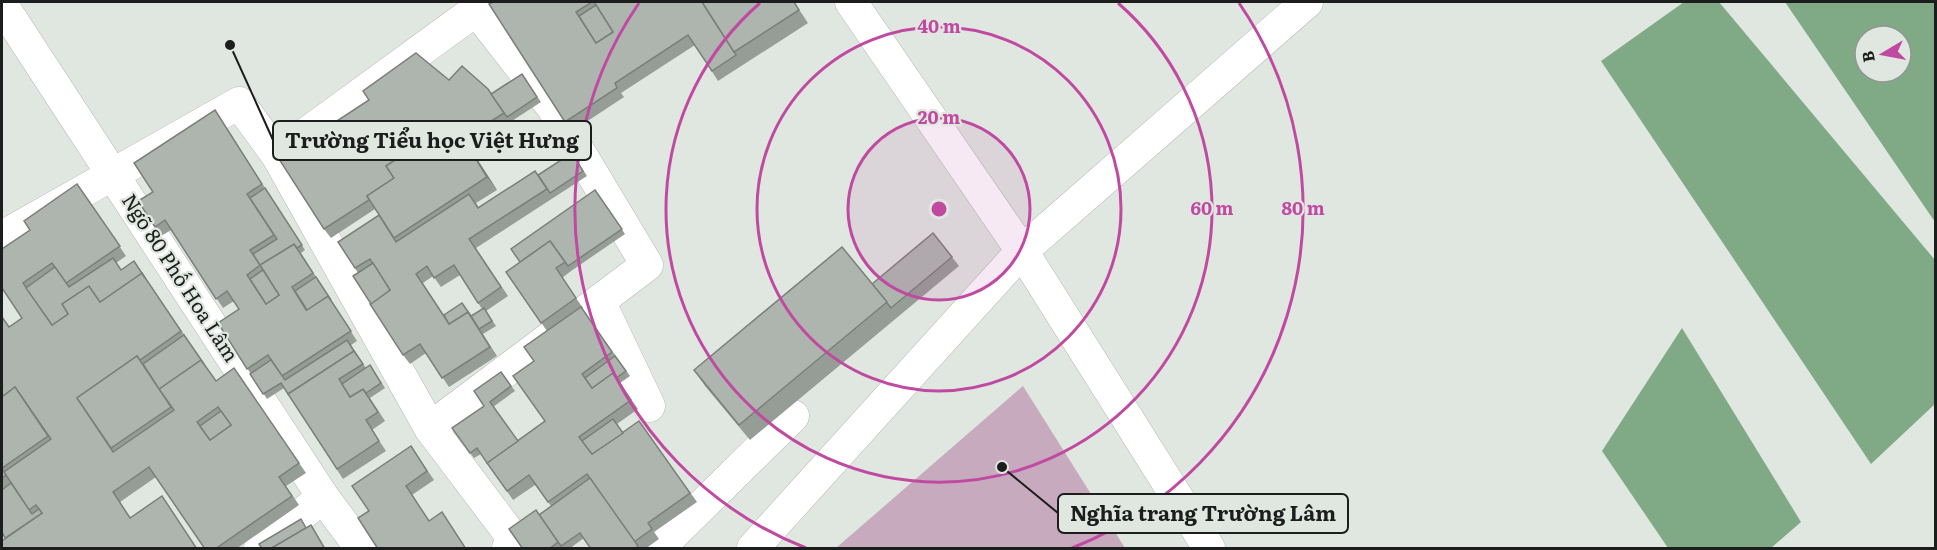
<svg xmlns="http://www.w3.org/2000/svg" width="1937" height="550" viewBox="0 0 1937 550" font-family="Literata,serif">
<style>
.green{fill:#c7aabd}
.water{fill:#80aa85;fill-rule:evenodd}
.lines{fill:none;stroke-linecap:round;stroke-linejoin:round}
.minor-casing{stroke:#b3bab3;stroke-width:33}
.minor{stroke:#fff;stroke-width:32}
.wall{fill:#969c96;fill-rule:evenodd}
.shaded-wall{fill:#7a7f7a}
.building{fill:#aeb5ae;stroke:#7a7f7a;stroke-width:1.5;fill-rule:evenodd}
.ring{fill:none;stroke:#c04aa1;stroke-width:3}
.labels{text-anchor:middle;stroke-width:4.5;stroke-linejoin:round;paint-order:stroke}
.street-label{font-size:20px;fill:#1b1e1c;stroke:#e0e7e0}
.centre{fill:#c04aa1;stroke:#e0e7e0;stroke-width:3}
.ring-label{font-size:18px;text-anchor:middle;font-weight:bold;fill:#c04aa1;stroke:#e0e7e0;stroke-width:4.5;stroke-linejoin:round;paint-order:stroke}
.leader{fill:none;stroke:#1b1e1c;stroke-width:2}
.callout-dot{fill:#1b1e1c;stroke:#e0e7e0;stroke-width:2}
.callout{fill:#e0e7e0;stroke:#1b1e1c;stroke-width:2}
.callout-label{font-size:21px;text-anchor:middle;font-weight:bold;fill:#1b1e1c}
</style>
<rect width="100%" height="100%" fill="#e0e7e0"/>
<path class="green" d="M1023,386L1125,548H836Z"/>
<g class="water">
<path d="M1684,2H1719L1935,260V404L1871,464L1601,61Z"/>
<path d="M1785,2H1935V222ZM1865,36H1901V72H1865Z"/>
<path d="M1682,328L1801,522L1771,548H1668L1602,451Z"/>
</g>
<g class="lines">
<g class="minor-casing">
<g id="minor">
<path d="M851,2L1022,251L1209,548"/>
<path d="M2,5L323,497L361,548"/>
<path d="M277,155L487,2"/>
<path d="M2,237L239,103L277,155L430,428L516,542L508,548"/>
<path d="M599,301L649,406"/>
<path d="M430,428L647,265L553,108L477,11"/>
<path d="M260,548L323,497"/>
<path d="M659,548L793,416"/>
<path d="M753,548L1022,251L1307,2"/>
</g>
</g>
<use href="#minor" class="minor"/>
</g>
<g class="wall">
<path d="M493,2H794L808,23L718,81L695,45L621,93L624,97L571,132Z"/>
<path d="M522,74L541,102L470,148L497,190L476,203L479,208L538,175L572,153L587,176L476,248L508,296L486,311L496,326L483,334L497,356L449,387L426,353L410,364L403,355L358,273L338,242L379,215L375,209L331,238L324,229L449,80L491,94ZM460,275L482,309L471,316L444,315L423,283L433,276L441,287Z"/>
<path d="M215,110L305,250L301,253L357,341L351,345L366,368L370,365L385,388L370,398L385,421L372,430L386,451L343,479L284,388L267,399L218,323L239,309L234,301L223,308L171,230L161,236L138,201L153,192Z"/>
<path d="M77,184L126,256L116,263L121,270L134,261L216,381L234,368L306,473L286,486L299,505L236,549H205L156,477L120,502L130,517L198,549L6,538L2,532V317L9,327L22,318L2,288L30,230Z"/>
<path d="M595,190L625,234L571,271L570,270L571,271L562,278L583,308H582L630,376L620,383L638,409L617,424L623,433L639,421L697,502L654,532L659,539L645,549H591L584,538L569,549H523L539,515L551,506L535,485L513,500L481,454L474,458L452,428L484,406L501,372L515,391L493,407L518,441L545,421L534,361L547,331L506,272L520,262Z"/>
<path d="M952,257L959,266L750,440L705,386L694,370L872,284Z"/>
<path d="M411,446L434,480L412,495L429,521L467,549L369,511Z"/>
</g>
<path class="shaded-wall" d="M461,135L470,148L497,190L487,177Z"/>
<g class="building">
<path d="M493,2H592L576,12L596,43L613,32L594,2H702L736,55L712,71L688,35L615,83L617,88L565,122L489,4Z"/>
<path d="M702,2H794L799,10L734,52Z"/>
<path d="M596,5L613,32L596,43L579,16Z"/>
<path d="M416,53L449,80L462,66L488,89L504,113L463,139L461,135L451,142L442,129L386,166L394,178L367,196L369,200L324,229L279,159L369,100L363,91Z"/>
<path d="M522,74L537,97L507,117L491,94Z"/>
<path d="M215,110L262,184L247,194L274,235L250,250L260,265L294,244L313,273L292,287L306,310L328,296L351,331L282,376L268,355L247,369L218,323L239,309L227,291L216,299L165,220L155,227L138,201L153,192L134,163ZM260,265L279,295L266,304L247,275Z"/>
<path d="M442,129L451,142L461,135L487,177L394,238L367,196L394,178L386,166Z"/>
<path d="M572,153L583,171L550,193L538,175Z"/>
<path d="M535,171L547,189L469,239L501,287L478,303L454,265L434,278L427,266L416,274L449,324L468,312L490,347L442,378L420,344L403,355L370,304L390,290L370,259L355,268L338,242L379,215L396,242L469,194L478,208Z"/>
<path d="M77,184L120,246L66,283L52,263L23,283L52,325L68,314L62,304L89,286L100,302L142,273L181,331L140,360L137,356L77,398L113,452L174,410L159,389L201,360L216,381L234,368L299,463L279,477L292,496L215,549H205L149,467L113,492L130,518L162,496L197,549H2V541L42,513L36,505L29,510L4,472L51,439L15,387L2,397V317L9,327L22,318L2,288V249L30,230L24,221ZM218,407L231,425L210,440L197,422Z"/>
<path d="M265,188L302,245L297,248L294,244L260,265L253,254L277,239L250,198Z"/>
<path d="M595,190L622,229L568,266L550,241L520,262L511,249Z"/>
<path d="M933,233L952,257L891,308L872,284Z"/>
<path d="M550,241L565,262L556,268L576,298L541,323L506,272Z"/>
<path d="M842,247L887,302L739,425L694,370Z"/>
<path d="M113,258L121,270L134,261L145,278L142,273L100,302L89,286L62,304L68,314L52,325L26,288L55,267L69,287Z"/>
<path d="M373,263L390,290L371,304L353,276Z"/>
<path d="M263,270L279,295L266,304L250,279Z"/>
<path d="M316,277L331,300L328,296L307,310L295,291Z"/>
<path d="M462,303L471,316L468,312L449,324L444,315Z"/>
<path d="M581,307L612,352L582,374L592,388L613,373L631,400L579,437L592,454L639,421L690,493L648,523L652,529L634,542L587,474L548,502L529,475L507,491L487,463L545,421L513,376L534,361L524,347Z"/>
<path d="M484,308L492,321L479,329L471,316Z"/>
<path d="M184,335L204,364L201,360L159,389L143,364Z"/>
<path d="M347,340L357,356L354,351L288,394L281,383L263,394L250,374L271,360L285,380Z"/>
<path d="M354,351L363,364L339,379L350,397L363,389L378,412L366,420L379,441L337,469L288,394Z"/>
<path d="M137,356L171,407L111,448L77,398Z"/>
<path d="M615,356L626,371L616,378L613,373L592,388L585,378Z"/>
<path d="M370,365L381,383L366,393L363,389L350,397L342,384Z"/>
<path d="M501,372L511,386L490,402L518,441L487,463L477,448L470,453L452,428L484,406L474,391Z"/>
<path d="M15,387L48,436L2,468V397Z"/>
<path d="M221,411L231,425L210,440L200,426Z"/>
<path d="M613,419L623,433L592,454L582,441Z"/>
<path d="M411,446L427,471L406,486L429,521L442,512L466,549H378L358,518L369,511L352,486Z"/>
<path d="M2,469L6,475L2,478Z"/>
<path d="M590,478L638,546L635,549H591L580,533L561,546L539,515Z"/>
<path d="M11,483L32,514L39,509L42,513L5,538L2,532V490Z"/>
<path d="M536,510L558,542L549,549H523L509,529Z"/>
<path d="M301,519L306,528L270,549H262L259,544Z"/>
<path d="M311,525L325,549H270Z"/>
</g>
<circle cx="939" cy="209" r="91" fill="#c04aa1" fill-opacity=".12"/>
<g class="ring">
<circle cx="939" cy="209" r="91"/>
<circle cx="939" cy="209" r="182"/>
<path d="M1118 3A273 273 0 1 1 760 3"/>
<path d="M806 548A364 364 0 0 1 639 3M1239 3A364 364 0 0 1 1072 548"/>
</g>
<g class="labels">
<g class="street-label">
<text transform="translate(180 278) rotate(57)" y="7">Ngõ 80 Phố Hoa Lâm</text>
</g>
</g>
<circle cx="939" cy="209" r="9" class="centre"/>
<g class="ring-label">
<text x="939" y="33">40 m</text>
<text x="939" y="124">20 m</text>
<text x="1212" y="215">60 m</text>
<text x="1303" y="215">80 m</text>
</g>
<path class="leader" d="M230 45L273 140M1002 467L1058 513"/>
<g class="callout-dot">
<circle cx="230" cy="45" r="6"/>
<circle cx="1002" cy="467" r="6"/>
</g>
<g class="callout">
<rect x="273" y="121" width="318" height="39" rx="6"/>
<rect x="1058" y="494" width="290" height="39" rx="6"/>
</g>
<g class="callout-label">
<text x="432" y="148">Trường Tiểu học Việt Hưng</text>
<text x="1203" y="521">Nghĩa trang Trường Lâm</text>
</g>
<rect width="1937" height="550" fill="none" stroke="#1b1e1c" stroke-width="6"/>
<g transform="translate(1883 54) rotate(260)"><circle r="28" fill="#e0e7e0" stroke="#919792" stroke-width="1.5"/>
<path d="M0-4.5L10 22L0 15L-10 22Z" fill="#c04aa1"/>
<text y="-9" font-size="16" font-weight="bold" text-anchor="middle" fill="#1b1e1c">B</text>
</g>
</svg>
